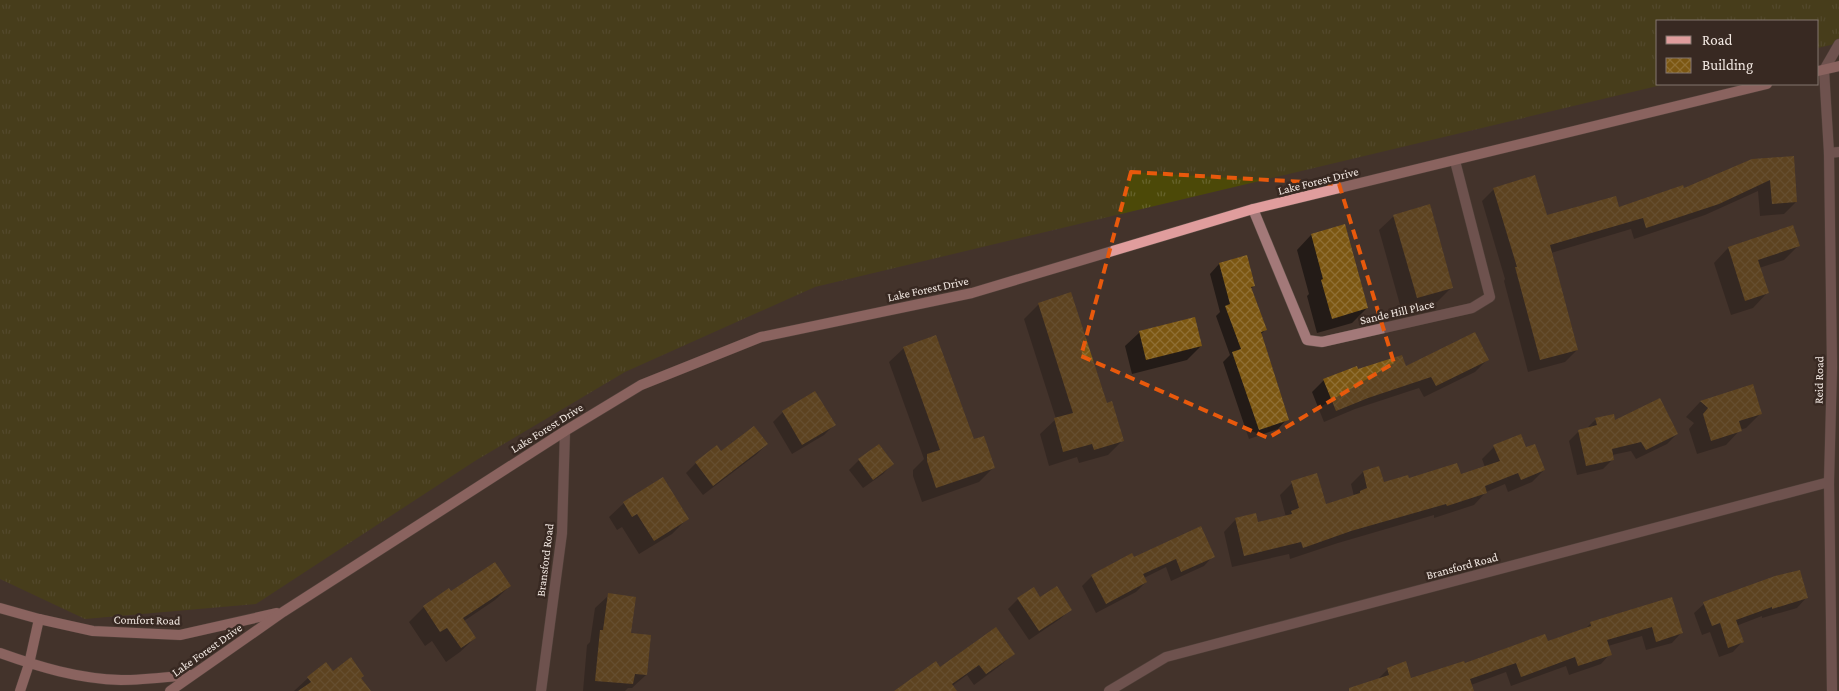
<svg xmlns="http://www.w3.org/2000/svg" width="1839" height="691" viewBox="0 0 1839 691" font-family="'Crimson Pro',serif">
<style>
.grass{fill:url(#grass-tufts)}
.shadow{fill:#0007}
.building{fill:url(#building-cross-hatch)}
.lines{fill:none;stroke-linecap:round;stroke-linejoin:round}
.lane-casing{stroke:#5f5048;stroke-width:11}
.street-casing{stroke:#5f5048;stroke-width:11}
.secondary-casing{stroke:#5f5048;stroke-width:11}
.lane{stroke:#a37979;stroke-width:10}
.street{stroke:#a37979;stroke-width:10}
.secondary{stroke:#e09d9d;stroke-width:10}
.marked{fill:none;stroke:#e8590c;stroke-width:4;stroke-dasharray:10 6;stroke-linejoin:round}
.labels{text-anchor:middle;stroke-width:5;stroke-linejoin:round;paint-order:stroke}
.street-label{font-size:12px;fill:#f3e9e3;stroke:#382922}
</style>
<defs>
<pattern id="grass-tufts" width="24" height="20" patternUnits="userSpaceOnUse" patternTransform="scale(1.25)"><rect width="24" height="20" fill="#4c4908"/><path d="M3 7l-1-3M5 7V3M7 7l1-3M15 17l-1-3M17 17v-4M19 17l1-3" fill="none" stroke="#66632c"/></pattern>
<pattern id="building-cross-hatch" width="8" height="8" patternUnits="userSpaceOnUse" patternTransform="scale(1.25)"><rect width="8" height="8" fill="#7c5712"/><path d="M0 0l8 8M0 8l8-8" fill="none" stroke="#8f6f34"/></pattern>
</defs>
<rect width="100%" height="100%" fill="#43332b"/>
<path class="grass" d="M0,0H1839V43L1818,48V21H1658V84H1666L815,287L625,372L475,461L256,604L85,619L0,579Z"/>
<g class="shadow">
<path d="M1752,161L1796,202L1784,214L1760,216L1758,191L1705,215L1634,239L1631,229L1551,253L1577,350L1565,362L1528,372L1504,281L1505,279L1482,201L1494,189L1546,217L1618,208L1684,189Z"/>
<path d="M1394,216L1452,287L1437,302L1402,312L1379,230Z"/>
<path d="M1344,226L1367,308L1352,323L1317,333L1307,296L1309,294L1297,250L1311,235Z"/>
<path d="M1792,227L1799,245L1784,260L1759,268L1767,293L1753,308L1731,315L1714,263L1728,248Z"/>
<path d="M1219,264L1254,286L1250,289L1265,330L1260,335L1287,419L1278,429L1249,439L1223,362L1230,355L1216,316L1220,312L1210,274Z"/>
<path d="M1070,294L1106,404L1122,441L1108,455L1079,463L1077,457L1049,466L1040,434L1056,419L1024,319L1038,305Z"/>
<path d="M1140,332L1201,346L1187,360L1132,374L1125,346Z"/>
<path d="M904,348L993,468L979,482L922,502L913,476V470L924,459L889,362Z"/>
<path d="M1487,360L1475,372L1424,397L1419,388L1355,409L1324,422L1312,392L1324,380L1405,368Z"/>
<path d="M1752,386L1761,413L1746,428L1740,430L1726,445L1697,454L1689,429L1694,423L1686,417L1700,402Z"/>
<path d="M815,393L834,425L824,435L792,454L773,422L783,412Z"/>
<path d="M1596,419L1614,422L1677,434L1667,444L1636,459L1631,451L1612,455L1613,459L1603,469L1577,475L1569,441L1579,431L1586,429Z"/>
<path d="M767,444L757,454L703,495L686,473L696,463L721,453Z"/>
<path d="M879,446L892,464L883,474L863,488L849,470L859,460Z"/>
<path d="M1494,447L1525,449L1544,470L1532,482L1508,492L1505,484L1486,492L1474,505L1434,518V515L1338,543L1290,559L1289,554L1232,567L1224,532L1236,519L1257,524L1286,517L1280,495L1292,483L1326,505L1354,496L1351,484L1363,472L1383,484L1408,480L1460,476L1485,467L1482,459Z"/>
<path d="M624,503L687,519L672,534L639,554L622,527L617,530L609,517Z"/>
<path d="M1131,555L1133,559L1213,556L1204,566L1171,581L1166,567L1144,578L1146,582L1136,592L1096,613L1082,586L1092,576Z"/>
<path d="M510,586L495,600L464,621L475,638L460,652L446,662L432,641L425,646L409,622L424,607L449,590L451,593Z"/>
<path d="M609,595L630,634L646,675L632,688H628L625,691H583L587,645L590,642L595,608Z"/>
<path d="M1806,598L1797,608L1762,618V616L1736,626L1742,642L1733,652L1719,657L1710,632L1702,635L1694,613L1704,604Z"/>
<path d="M1018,599H1040L1070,610L1060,619L1029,640L1008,609Z"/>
<path d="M1671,599L1681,633L1672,643L1646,650L1642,636L1608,646L1610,654L1601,664L1569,675L1566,666L1511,686L1506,672L1471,685L1473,691H1363L1378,679L1388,669L1411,680L1547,643L1584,630L1591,623Z"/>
<path d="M1013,654L1001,665L974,685L967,675L952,686L951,691H898L940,669Z"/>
<path d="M332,673L360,678L369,691H294L308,678Z"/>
</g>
<g class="building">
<path d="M1794,156L1797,202L1772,204L1770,180L1719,204L1646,228L1643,218L1550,245L1578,350L1540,360L1515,267H1517L1493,188L1535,175L1547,215L1616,196L1619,207L1683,185L1684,188L1752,159Z"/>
<path d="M1430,204L1453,288L1417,298L1393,215Z"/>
<path d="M1345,224L1368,308L1332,319L1321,280L1323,279L1311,234Z"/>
<path d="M1793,225L1800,246L1758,260L1769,293L1745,301L1728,247Z"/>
<path d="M1247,255L1255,286L1251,287L1267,330L1261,332L1289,420L1259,430L1232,352L1241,349L1225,306L1230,304L1219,263Z"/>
<path d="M1071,292L1107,403L1112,401L1124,441L1094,450L1092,444L1063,452L1054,418L1073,413L1038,303Z"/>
<path d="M1195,317L1202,346L1146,360L1139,331Z"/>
<path d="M1475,332L1489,360L1436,386L1431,377L1368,398L1336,411L1323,379L1357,366L1358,369L1402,355L1406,366Z"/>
<path d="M936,335L974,439L984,436L995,468L936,488L927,461V454L940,450L903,347Z"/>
<path d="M1753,384L1762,414L1739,421L1742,431L1711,441L1703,414L1708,408L1700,401Z"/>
<path d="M815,391L836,425L802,445L782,411Z"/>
<path d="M1660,398L1678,434L1646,450L1641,442L1612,449L1614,460L1586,466L1578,430L1597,425L1595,418L1614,414L1615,420Z"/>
<path d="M754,426L768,444L713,486L695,462L717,445L721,451Z"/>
<path d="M1521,434L1526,447L1535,444L1545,470L1521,480L1518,473L1485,486L1487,493L1447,506L1446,504L1351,531L1303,548L1301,542L1244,556L1235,518L1256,513L1258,522L1292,514L1291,511L1299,508L1291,481L1317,473L1326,504L1360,493V491L1367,488L1363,471L1379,466L1384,482L1408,475L1409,478L1457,463L1461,474L1500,461L1493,445Z"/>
<path d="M879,444L894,464L873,480L858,459Z"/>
<path d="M663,477L689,519L654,541L637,514L632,517L623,502Z"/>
<path d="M1201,526L1215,557L1181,572L1176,559L1143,574L1147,582L1106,604L1091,575L1132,553L1134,557Z"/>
<path d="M495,562L511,586L463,618L476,638L461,648L447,628L440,632L423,606L449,588L451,591Z"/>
<path d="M1800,570L1808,598L1772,609V607L1736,620L1744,642L1728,648L1720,623L1712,626L1703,602L1775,576Z"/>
<path d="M1057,586L1072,610L1039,631L1017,598L1034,587L1040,597Z"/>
<path d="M608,593L636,597L631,633L651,635L647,675L635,674L633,684L595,681L600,630H603Z"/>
<path d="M1672,597L1683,633L1656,642L1652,627L1607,640L1612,655L1578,666L1575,657L1521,677L1516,663L1470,679L1474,691H1349V688L1389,675L1387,668L1406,661L1411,678L1464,661L1465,663L1545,634L1548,641L1591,626L1590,622Z"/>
<path d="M996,627L1015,654L986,674L979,665L952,684L957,691H894L936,661L940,667Z"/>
<path d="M351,657L364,676L361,678L371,691H298L311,682L307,677L326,662L333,671Z"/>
</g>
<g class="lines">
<g class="lane-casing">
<g id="lane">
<path d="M1824,70L1839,44"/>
<path d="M1829,153L1839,152"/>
</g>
</g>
<g class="street-casing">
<g id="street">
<path d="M1824,70L1829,153L1832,367L1829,482L1832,691"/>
<path d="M1253,209L1307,340L1322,342L1472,308L1490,297L1455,161"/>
<path d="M541,691L562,533L565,431"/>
<path d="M1109,691L1166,657L1829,482"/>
</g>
</g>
<g class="secondary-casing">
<g id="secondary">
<path d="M1818,71L1839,66"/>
<path d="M0,608L39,619L93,631L180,635L277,613"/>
<path d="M0,653C39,667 79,679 121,680C144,680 167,677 190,675"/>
<path d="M20,691L29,664L39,619"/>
<path d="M170,691L283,612L565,431L641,385L761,337L972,293L1253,209L1767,84"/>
</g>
</g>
<use href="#lane" class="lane"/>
<use href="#street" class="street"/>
<use href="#secondary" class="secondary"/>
</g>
<path d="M0 0H1839V691H0ZM1131,172L1339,184L1394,363L1268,438L1081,356Z" fill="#43332b" fill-opacity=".55" fill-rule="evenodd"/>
<path class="marked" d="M1131,172L1339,184L1394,363L1268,438L1081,356Z"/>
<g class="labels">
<g class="street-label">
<text transform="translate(1318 181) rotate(-14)" y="4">Lake Forest Drive</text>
<text transform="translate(928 289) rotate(-12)" y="4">Lake Forest Drive</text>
<text transform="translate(1397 312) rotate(-13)" y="4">Sande Hill Place</text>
<text transform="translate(1819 380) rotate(-89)" y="4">Reid Road</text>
<text transform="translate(547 428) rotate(-32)" y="4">Lake Forest Drive</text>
<text transform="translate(545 560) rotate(-83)" y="4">Bransford Road</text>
<text transform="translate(1462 566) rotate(-15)" y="4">Bransford Road</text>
<text transform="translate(147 620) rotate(1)" y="4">Comfort Road</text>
<text transform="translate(207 650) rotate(-35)" y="4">Lake Forest Drive</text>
</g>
</g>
<rect x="1656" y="20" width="162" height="65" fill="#382922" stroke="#83766f"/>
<rect x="1666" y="36" width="25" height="8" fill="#e09d9d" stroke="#83766f"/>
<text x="1702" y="45" font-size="15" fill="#f3e9e3">Road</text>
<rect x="1666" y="58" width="25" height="15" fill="url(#building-cross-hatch)" stroke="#83766f"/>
<text x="1702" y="70" font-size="15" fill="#f3e9e3">Building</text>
</svg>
